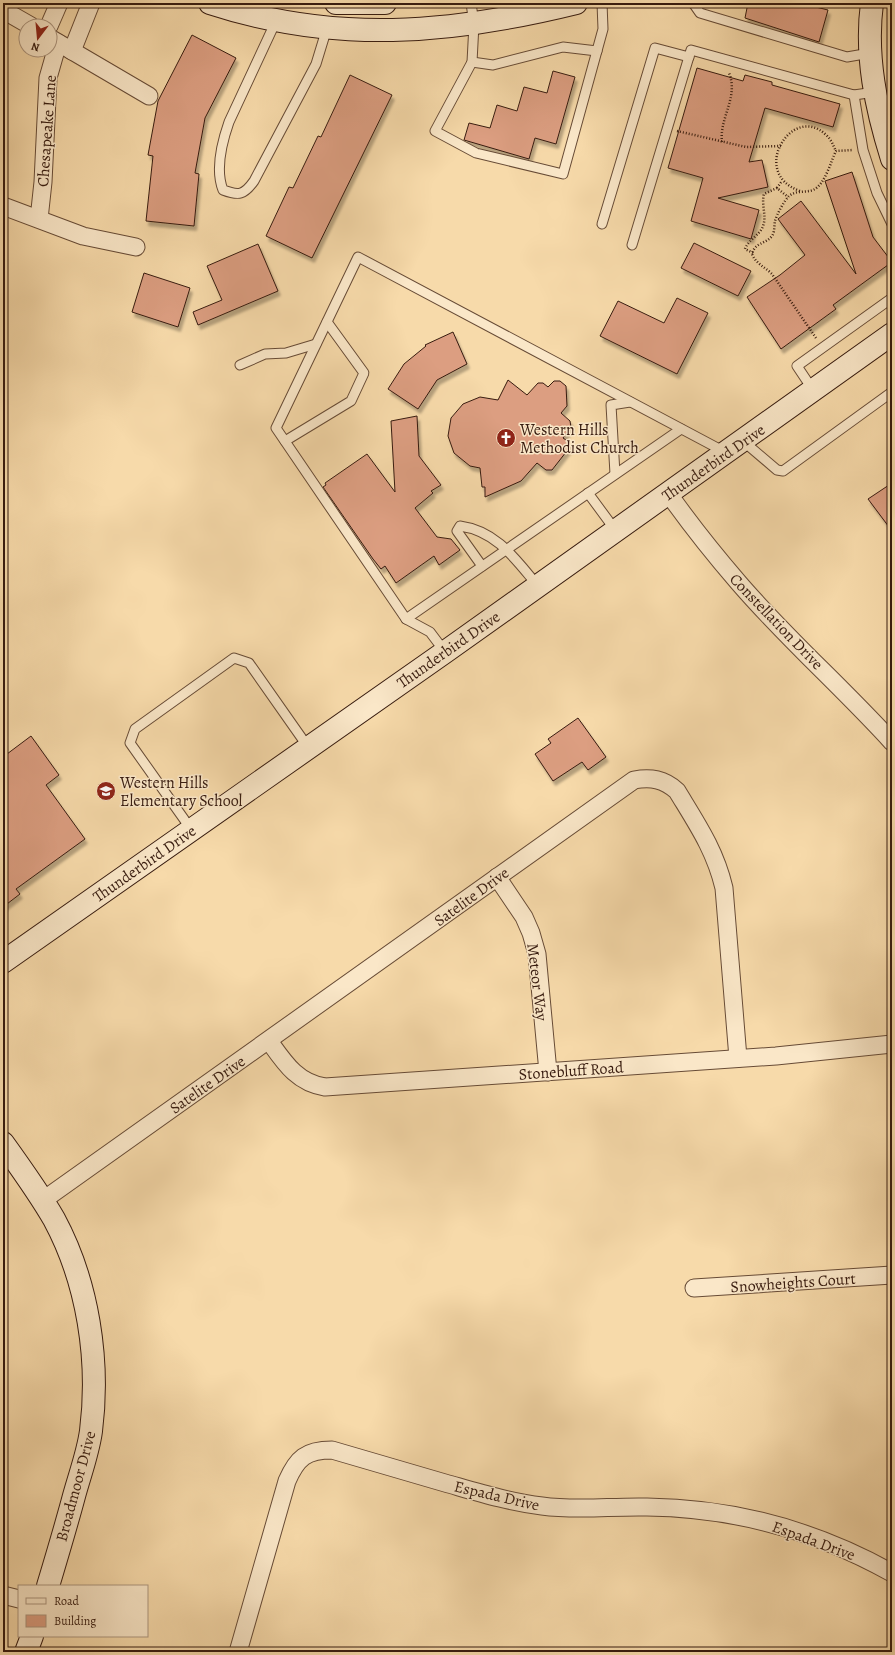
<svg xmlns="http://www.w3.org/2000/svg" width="895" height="1655" viewBox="0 0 895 1655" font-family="Alegreya,serif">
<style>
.building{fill:#dc9e81;stroke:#371b0f;filter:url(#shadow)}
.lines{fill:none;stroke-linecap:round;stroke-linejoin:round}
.lane-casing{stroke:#674b36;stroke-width:11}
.street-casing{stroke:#674b36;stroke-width:19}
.secondary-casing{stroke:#371b0f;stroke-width:24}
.path{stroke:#371b0f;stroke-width:2.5;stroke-dasharray:1 2;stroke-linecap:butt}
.lane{stroke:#fae7c8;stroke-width:9}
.street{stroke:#fae7c8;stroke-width:17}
.secondary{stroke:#fae7c8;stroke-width:22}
.labels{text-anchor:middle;stroke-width:3;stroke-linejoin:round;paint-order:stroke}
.street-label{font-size:16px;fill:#371b0f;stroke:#fae7c8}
.poi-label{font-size:16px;fill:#371b0f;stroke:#fae7c8;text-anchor:start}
</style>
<defs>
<filter id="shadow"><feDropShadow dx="2.5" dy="4.5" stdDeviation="1" flood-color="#0004"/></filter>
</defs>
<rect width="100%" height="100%" fill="#f7daaa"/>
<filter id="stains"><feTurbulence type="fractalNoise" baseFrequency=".005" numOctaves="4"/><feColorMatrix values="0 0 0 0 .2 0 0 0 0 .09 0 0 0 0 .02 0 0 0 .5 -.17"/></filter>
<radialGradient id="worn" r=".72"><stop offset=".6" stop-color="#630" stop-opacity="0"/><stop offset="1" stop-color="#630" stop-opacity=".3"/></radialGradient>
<g class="building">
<path d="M748,3H771L779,5L780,3H800L828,10L819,42L745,18Z"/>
<path d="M192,35L236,58L205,118L195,173L199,174L194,226L146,221L153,156L148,155L158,101Z"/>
<path d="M697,68L743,81L745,75L772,82V85L840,104L833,127L765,108L749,162L762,160L768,187L718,198L759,210L751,239L691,221L703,178L668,168Z"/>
<path d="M553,71L575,77L556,144L535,138L529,159L464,140L469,123L490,128L497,105L517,111L524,87L547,93Z"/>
<path d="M350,75L392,95L312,258L266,236L289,187L293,188L318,136L321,137Z"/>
<path d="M852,172L873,237L892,262L833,305L836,309L781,349L747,297L780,275L805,255L778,219L801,201L856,274L825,181Z"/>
<path d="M694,243L751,271L738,296L681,268Z"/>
<path d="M258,244L278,291L198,325L193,312L222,300L207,266Z"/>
<path d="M144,273L190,288L178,327L132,312Z"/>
<path d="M677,298L708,313L677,374L600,336L618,301L664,323Z"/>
<path d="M453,332L467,364L437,380L418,409L388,389L404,364L426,346L425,345Z"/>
<path d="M508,380L527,395L538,383H543L548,387L554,381H560L566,386L567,406L561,413L570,421L571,427L563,438L569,442L570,447L552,470H546L537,463L521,481L485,497V487H482L480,468L470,466L454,453L448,436L451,418L463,404L480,397L498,400Z"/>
<path d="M417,416L419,456L441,485L431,491L433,493L415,508L437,537L451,539L460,550L439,565L434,556L396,583L385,566L381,569L373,559L323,487L326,485L325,483L367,454L395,492L391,421Z"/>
<path d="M892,483V531L868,499Z"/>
<path d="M578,718L606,757L588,770L582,762L553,781L535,754L551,743L548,739Z"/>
<path d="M31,736L59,775L46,785L85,839L16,889L20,894L3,907V757Z"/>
</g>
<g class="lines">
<g class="lane-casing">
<g id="lane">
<path d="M471,3L474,24L472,62L435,131L476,153L563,174L603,29L602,3"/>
<path d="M693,3L700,13L847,57L870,53"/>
<path d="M276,21L229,122C222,142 215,170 223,190C239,196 244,195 254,181L316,64L327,28"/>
<path d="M472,62L493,65L563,47L597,51"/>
<path d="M854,95L863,150L877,193L892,224"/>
<path d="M602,224L655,48L689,57"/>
<path d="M632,245L691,50L854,95L875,92"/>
<path d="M240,365L265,354L286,353L316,344"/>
<path d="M813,390L797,366L892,298"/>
<path d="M285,441L351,401L364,373L327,322"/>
<path d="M743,441L777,470L783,471L892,392"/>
<path d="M615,474L611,405L630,402"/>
<path d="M588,493L616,531"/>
<path d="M482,566L457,531L460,526C497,531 516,560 538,586"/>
<path d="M406,619L681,429"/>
<path d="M445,652L430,632L406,619L276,428L358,257L725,452"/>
<path d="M191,829L130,743L135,729L234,658L249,663L308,747"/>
</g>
</g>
<g class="street-casing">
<g id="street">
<path d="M3,10L31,26"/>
<path d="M49,26L59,3"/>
<path d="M50,38L149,96"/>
<path d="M72,51L91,3"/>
<path d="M3,206L83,236L136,247"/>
<path d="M39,219L43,182L48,78L58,43"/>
<path d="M668,493C690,524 713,553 738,582C786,638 842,687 892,742"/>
<path d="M497,877L524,917L531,933L537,954L548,1072"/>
<path d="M269,1041C284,1062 297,1083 325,1087L776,1056L892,1044"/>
<path d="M42,1201L634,780C651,777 664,779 677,791C697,824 715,850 724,888L738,1058"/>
<path d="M694,1288L892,1275"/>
<path d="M3,1595L19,1599"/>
<path d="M238,1652L287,1481C297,1458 306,1450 332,1450C370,1461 408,1472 445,1483C477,1492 509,1502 542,1506C577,1511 612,1506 647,1507C733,1508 817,1531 892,1573"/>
</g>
</g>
<g class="secondary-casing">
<g id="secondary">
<path d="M210,3C335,44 450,34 576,3"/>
<path d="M336,3H385"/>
<path d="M872,3C865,56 876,108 892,159"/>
<path d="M3,962L445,652L892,334"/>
<path d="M3,1143C21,1168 39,1193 54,1219C88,1282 100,1360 91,1431C88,1453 80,1474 74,1496C66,1526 57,1556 48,1586"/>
<path d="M26,1652L32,1636"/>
</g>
</g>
<g class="path">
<path d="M677,131L746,147L781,146"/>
<path d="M722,142C719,118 739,97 729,73"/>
<path d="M777,188L782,181"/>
<path d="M800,191C748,173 793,102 826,135C831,139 833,145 836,151"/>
<path d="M753,253L745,249C748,240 760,235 763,226C767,216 761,205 764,194L777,188L788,197"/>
<path d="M816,338L772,274C765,267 756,264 752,254C755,242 766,244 772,236C775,231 774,226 775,221C777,214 784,201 789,196C796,190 805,193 813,190C825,185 831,161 836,151L853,150"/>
</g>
<use href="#lane" class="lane"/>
<use href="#street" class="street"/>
<use href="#secondary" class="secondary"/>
</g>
<defs>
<g id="church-disc" transform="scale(1)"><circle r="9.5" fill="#8f2418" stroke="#fae7c8"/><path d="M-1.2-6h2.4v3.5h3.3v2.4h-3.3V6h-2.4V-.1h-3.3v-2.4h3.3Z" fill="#fff"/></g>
<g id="school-disc" transform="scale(1)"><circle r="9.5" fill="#8f2418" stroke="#fae7c8"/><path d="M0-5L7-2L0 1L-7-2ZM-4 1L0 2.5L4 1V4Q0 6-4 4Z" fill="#fff"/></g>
</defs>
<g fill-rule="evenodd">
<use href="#church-disc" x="506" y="438"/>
<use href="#school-disc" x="106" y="791"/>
</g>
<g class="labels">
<g class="street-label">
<text transform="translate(46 131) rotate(-86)" y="6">Chesapeake Lane</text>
<text transform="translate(713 462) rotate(-35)" y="6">Thunderbird Drive</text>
<text transform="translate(777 621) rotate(46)" y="6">Constellation Drive</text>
<text transform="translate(448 649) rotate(-35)" y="6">Thunderbird Drive</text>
<text transform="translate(144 863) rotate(-35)" y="6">Thunderbird Drive</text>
<text transform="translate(471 896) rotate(-36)" y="6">Satelite Drive</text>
<text transform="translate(538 982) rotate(83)" y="6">Meteor Way</text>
<text transform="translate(571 1070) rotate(-4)" y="6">Stonebluff Road</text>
<text transform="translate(207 1084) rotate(-35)" y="6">Satelite Drive</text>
<text transform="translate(793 1282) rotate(-4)" y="6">Snowheights Court</text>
<text transform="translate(75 1486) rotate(-75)" y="6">Broadmoor Drive</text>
<text transform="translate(497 1495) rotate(13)" y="6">Espada Drive</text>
<text transform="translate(814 1540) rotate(20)" y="6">Espada Drive</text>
</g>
<g class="poi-label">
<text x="520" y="435">Western Hills<tspan x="520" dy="18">Methodist Church</tspan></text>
<text x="120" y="788">Western Hills<tspan x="120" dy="18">Elementary School</tspan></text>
</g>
</g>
<rect width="895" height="1655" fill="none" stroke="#f7daaa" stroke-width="16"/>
<rect x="4" y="4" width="887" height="1647" fill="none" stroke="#371b0f" stroke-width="2"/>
<rect x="8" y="8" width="879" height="1639" fill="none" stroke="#371b0f"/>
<rect x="18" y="1585" width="130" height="52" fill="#fae7c8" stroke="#ac957e"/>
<rect x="26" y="1598" width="20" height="6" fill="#fae7c8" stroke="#ac957e"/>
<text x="54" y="1605" font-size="12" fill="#371b0f">Road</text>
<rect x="26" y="1615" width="20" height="12" fill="#dc9e81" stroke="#ac957e"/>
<text x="54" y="1625" font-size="12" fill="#371b0f">Building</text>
<g transform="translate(38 38) rotate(196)"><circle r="19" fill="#fae7c8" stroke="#ac957e"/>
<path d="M0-3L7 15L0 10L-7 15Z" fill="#8f2418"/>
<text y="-6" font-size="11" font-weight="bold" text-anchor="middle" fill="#371b0f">N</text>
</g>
<rect width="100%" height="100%" filter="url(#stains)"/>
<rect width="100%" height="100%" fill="url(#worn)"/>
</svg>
